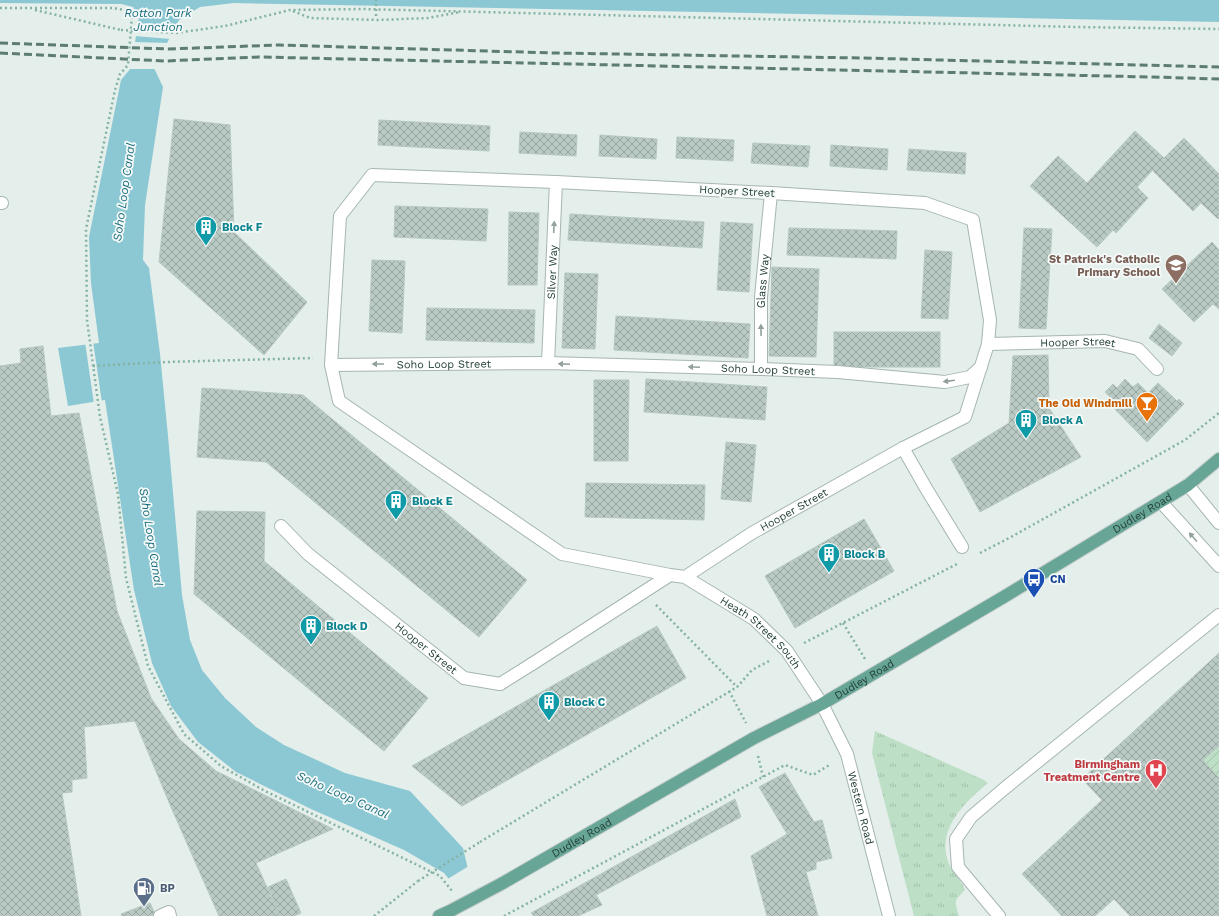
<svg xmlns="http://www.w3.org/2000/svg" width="1219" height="916" viewBox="0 0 1219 916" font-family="'Work Sans',sans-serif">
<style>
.grass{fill:url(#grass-tufts)}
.garden{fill:url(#garden-furrows)}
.water{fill:#8bc8d4}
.pier{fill:#e4eeea}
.building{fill:url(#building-cross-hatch);stroke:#b6c8c1}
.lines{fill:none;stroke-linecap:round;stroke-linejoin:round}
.service-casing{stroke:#a6b6b1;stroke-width:14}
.minor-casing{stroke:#a6b6b1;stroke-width:14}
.primary-casing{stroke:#c1cac8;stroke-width:14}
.path{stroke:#84b2a4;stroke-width:2.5;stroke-dasharray:2 3;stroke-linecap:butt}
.service{stroke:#fff;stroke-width:12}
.minor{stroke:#fff;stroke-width:12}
.primary{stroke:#67a596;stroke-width:12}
.rail{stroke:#5d7c74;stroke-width:3;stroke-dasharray:8 4;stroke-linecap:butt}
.primary-bridge-casing{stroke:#c1cac8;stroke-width:14;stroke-linecap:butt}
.path-bridge{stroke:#84b2a4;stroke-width:2.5;stroke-dasharray:2 3;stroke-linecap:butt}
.primary-bridge{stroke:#67a596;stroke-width:12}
.oneway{fill:#91a09c}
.labels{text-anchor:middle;stroke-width:3.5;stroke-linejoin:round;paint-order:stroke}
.street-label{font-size:11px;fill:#234039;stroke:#f5faf8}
.culture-label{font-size:11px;font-weight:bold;fill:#0d838f;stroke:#f5faf8;text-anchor:start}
.education-label{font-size:11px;font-weight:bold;fill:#785e54;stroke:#f5faf8;text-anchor:end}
.food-label{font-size:11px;font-weight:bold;fill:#c56008;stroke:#f5faf8;text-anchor:end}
.transit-label{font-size:11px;font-weight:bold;fill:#164399;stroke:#f5faf8;text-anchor:start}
.health-label{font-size:11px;font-weight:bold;fill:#be3a42;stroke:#f5faf8;text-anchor:end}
.service-label{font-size:11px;font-weight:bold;fill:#4e5e75;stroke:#f5faf8;text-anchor:start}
.water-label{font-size:12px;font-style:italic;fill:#1a6d7f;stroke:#f5faf8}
</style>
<defs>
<pattern id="grass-tufts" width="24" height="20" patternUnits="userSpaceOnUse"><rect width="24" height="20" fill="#bddfc6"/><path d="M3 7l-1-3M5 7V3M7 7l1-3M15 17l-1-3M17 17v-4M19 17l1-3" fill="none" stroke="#a2c0ab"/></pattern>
<pattern id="garden-furrows" width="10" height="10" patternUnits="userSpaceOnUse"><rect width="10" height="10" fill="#bddfc6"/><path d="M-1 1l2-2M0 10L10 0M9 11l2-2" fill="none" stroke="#a2c0ab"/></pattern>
<pattern id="building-cross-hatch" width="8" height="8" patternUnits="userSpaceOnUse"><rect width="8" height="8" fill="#b9c9c3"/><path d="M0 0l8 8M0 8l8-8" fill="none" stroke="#96a59f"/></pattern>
</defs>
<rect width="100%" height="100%" fill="#e4eeea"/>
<path class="grass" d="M875,731L984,780L988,783C965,802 935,830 949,864C953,873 961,880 965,890C954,901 954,900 959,916H914L872,753Z"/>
<path class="garden" d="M1219,746V778L1203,760Z"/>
<path class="water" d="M0,0H1219V22L234,3L200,7L179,20L154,68L163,87L145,205L143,260L149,268L160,354L168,436L182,595L190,640L202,670L225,698L256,727L284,745L345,773L410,791L463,848L479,916L444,873L404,850L311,809L236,772L198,742L171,706L152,663L134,590L105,400L68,406L58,348L99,343L91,283L89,237L121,80L131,68L139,17L133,7L121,4L0,3Z"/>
<g class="pier">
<path d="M136,25L176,28V29L171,39L134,36Z"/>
<path d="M133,42L169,43L156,68L157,69H128Z"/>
<path d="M93,341L102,403L94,404L85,342Z"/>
<path d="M469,866L504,915L505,916H477L446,880Z"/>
</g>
<g class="building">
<path d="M174,119L230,125L234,232L307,302L264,355L159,262Z"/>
<path d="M379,120L490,126L489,151L378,145Z"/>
<path d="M1135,131L1164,158L1137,187L1148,198L1116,233L1113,230L1097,247L1030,186L1058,156L1087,183Z"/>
<path d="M520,132L577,135L576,156L519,153Z"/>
<path d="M600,135L657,139L656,159L599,156Z"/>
<path d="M677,137L734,140L733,161L676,158Z"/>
<path d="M1184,138L1219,174V218L1218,219L1201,203L1193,211L1152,170Z"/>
<path d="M753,143L810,146L808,167L751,163Z"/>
<path d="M831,145L888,149L887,170L830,166Z"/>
<path d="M909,149L966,153L965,174L907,170Z"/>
<path d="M395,206L488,209L486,241L394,237Z"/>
<path d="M509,212L539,213L537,285H508Z"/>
<path d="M570,214L704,222L702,248L568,240Z"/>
<path d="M721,222L753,224L749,292L717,290Z"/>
<path d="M789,228L897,231L896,259L787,255Z"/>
<path d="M1024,228L1052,229L1046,329L1019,328Z"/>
<path d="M1212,242L1219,250V309L1213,304L1194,322L1162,289Z"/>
<path d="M925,250L952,252L948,319L921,318Z"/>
<path d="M372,260L405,261L402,333L369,331Z"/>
<path d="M772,267L819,269L816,357L769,356Z"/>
<path d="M565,273L598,274L595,349L562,348Z"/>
<path d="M427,308L535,310L534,343L426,340Z"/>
<path d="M616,316L750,324L748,358L614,350Z"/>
<path d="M1159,324L1182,343L1172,356L1149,338Z"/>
<rect x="834" y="332" width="106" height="35"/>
<path d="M43,346L51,416L79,413L117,611L151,698L179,739L216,771L333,829L256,863L280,916H219L171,807L135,721L84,727L87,778L72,780V792L62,793L81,916H0V366L21,363L20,349Z"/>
<path d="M1048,355L1049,408L1081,457L980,512L951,459L1009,423L1013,356Z"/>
<path d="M646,379L767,387L765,420L644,412Z"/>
<path d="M1125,379L1133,387L1138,383L1148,393L1158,383L1177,401L1179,399L1184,404L1147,442L1106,400L1110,397L1105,392L1113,384L1117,388Z"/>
<path d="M594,380H629L628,461H594Z"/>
<path d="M202,388L303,395L527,580L479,637L266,462L197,457Z"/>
<path d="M726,442L756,445L751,502L721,499Z"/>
<path d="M586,483L705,485L704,520L585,517Z"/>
<path d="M197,511L265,512L264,561L428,698L384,751L194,594Z"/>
<path d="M864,519L894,571L795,628L765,576Z"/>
<path d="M657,626L686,678L462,806L412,766Z"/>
<path d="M1219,653V746L1203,760L1219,778V916H1130L1114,899L1095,916H1062L1022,874L1102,800L1082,779Z"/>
<path d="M785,773L814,822L822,820L832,858L816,862V869L806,872L818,916H767L751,856L787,834L759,787Z"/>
<path d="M735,799L741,817L596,895L602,905L578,916H534L531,913Z"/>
<path d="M286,879L301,913L294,916H280L268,887Z"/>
<path d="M150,903L156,916H122L121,914Z"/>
</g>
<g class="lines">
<g class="service-casing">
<g id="service">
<path d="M0,203H2"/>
<path d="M1188,485L1219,523"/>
<path d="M1161,502L1219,566"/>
<path d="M500,684L532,664"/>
<path d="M160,916L169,912L170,916"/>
<path d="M999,916L958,867L956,839L971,817L1005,788L1219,615"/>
</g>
</g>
<g class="minor-casing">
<g id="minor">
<path id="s1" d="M988,344L1105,341L1138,349L1157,369"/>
<path id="s2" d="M548,363L556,182"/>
<path id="s3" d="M331,365L548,363L761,369L838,372L945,382L970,377L981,367"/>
<path id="s4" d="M761,369V297L771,193"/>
<path d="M903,448L927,490L962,547"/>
<path id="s5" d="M281,526L308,554L464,678L500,684"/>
<path id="s6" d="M685,577L752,533L903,448L965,417L988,344L990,320L973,220L925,203L771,193L556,182L372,175L340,216L331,365L339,401L562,554L670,575L685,577L754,619L787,651L822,704L847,754L889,916"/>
<path d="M532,664L670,575"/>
</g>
</g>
<g class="primary-casing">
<g id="primary">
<path id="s7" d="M501,884L754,738L822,704L1007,595L1188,485L1219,459"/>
<path d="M439,916L452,910"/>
</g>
</g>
<g class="path">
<path d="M0,8H113L125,10L132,16L128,65L120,74L115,90L86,229L87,320L100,417L118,494L126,578L148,666L184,734L221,766L265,791L440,876L452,891"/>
<path d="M35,10L121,30"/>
<path d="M293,11L310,18L378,20L428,18L460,12"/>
<path d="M176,33L225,26L290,10L363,9L1076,27L1219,29"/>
<path d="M93,366L166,362L313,358"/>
<path d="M980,553L1011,537L1185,440L1219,413"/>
<path d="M656,605L737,687"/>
<path d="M843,623L865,659"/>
<path d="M804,643L957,564"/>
<path d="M729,691L746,723"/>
<path d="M758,756L763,777"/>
<path d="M480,842L737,687L752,670L771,660"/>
<path d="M374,916L418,881"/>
<path d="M504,916L785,765L813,775L831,764"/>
</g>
<use href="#service" class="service"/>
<use href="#minor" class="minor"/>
<use href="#primary" class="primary"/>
<g class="rail">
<path d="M0,43L168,49L279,45L555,53L861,58L1219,67"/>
<path d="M0,53L165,61L259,57L1152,77L1219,79"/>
</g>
<g class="primary-bridge-casing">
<path id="primary-bridge" d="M452,910L501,884"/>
</g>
<g class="path-bridge">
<path d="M376,16V0"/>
<path d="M121,30L176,33"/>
<path d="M418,881L480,842"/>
</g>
<use href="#primary-bridge" class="primary-bridge"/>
</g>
<defs><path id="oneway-solid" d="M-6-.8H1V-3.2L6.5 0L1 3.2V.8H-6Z"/></defs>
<g class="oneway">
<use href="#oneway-solid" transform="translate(554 227) rotate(-87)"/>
<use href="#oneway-solid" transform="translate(761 330) rotate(-91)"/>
<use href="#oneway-solid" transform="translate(378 364) rotate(180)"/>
<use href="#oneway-solid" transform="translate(564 364) rotate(-178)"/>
<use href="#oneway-solid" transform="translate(694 367) rotate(-178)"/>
<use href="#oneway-solid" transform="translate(949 381) rotate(173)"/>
<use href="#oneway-solid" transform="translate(1193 537) rotate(-132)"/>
</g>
<defs>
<g id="building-pin" transform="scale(1.15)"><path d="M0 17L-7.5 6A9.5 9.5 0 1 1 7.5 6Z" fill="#0f9aa8" stroke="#f5faf8"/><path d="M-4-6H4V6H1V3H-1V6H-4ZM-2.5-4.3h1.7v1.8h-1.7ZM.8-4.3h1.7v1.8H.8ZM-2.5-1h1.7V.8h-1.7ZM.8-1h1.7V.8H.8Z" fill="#fff"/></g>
<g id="school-pin" transform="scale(1.15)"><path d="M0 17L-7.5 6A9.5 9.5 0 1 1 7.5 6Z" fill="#8d6e63" stroke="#f5faf8"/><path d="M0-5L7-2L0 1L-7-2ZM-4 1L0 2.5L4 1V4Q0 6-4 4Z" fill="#fff"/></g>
<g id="bar-pin" transform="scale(1.15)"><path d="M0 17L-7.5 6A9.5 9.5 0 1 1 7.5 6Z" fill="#e8710a" stroke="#f5faf8"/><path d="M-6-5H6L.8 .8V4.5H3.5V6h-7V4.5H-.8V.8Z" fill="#fff"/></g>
<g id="bus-pin" transform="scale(1.15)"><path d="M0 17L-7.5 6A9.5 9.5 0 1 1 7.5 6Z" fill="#1a4fb4" stroke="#f5faf8"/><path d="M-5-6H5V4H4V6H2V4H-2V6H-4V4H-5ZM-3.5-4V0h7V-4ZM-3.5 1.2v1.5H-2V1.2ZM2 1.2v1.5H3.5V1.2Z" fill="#fff"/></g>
<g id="hospital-pin" transform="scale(1.15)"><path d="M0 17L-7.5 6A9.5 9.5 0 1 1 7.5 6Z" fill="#e0444e" stroke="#f5faf8"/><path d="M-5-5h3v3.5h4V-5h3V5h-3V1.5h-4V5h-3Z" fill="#fff"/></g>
<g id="fuel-pin" transform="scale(1.15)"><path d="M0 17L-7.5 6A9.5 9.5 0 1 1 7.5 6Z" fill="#5c6f8a" stroke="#f5faf8"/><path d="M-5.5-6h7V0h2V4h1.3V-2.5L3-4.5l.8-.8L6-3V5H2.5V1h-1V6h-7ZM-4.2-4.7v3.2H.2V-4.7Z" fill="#fff"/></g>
</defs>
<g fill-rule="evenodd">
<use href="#building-pin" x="206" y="227"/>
<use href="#school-pin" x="1176" y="265"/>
<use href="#bar-pin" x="1147" y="403"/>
<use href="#building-pin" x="1026" y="420"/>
<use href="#building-pin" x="396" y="501"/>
<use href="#building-pin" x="829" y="554"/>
<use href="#bus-pin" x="1034" y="579"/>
<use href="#building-pin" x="311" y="626"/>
<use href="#building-pin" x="549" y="702"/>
<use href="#hospital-pin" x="1156" y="770"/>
<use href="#fuel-pin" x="144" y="888"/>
</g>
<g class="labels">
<g class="street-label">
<text transform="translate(737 191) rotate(3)" y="4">Hooper Street</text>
<text dy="4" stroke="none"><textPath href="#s2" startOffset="91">Silver Way</textPath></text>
<text dy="4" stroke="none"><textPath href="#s4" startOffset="88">Glass Way</textPath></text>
<text dy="4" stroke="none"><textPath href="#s1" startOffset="90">Hooper Street</textPath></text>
<text dy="4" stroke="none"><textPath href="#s3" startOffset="113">Soho Loop Street</textPath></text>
<text dy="4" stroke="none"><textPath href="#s3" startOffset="437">Soho Loop Street</textPath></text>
<text dy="4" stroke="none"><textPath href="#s6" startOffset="128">Hooper Street</textPath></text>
<text dy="4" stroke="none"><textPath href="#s7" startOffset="741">Dudley Road</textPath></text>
<text dy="4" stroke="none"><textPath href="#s6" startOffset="1858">Heath Street South</textPath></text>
<text dy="4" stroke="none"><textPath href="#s5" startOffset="190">Hooper Street</textPath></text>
<text dy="4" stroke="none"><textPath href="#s7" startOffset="417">Dudley Road</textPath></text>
<text dy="4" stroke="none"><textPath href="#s6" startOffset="2065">Western Road</textPath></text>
<text dy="4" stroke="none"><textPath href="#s7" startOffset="93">Dudley Road</textPath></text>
</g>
<g class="culture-label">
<text x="222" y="231">Block F</text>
<text x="1042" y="424">Block A</text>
<text x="412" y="505">Block E</text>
<text x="844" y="558">Block B</text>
<text x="326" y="630">Block D</text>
<text x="564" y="706">Block C</text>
</g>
<g class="education-label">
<text x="1160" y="263">St Patrick's Catholic<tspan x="1160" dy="13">Primary School</tspan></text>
</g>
<g class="food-label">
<text x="1132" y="407">The Old Windmill</text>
</g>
<g class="transit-label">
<text x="1050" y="583">CN</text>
</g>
<g class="health-label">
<text x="1140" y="768">Birmingham<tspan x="1140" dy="13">Treatment Centre</tspan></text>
</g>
<g class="service-label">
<text x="160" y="892">BP</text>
</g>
<g class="water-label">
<text x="158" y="17">Rotton Park<tspan x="158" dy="14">Junction</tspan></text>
<text transform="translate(124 192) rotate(-82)" y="4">Soho Loop Canal</text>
<text transform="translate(151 537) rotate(81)" y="4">Soho Loop Canal</text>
<text transform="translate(343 795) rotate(24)" y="4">Soho Loop Canal</text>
</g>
</g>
</svg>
